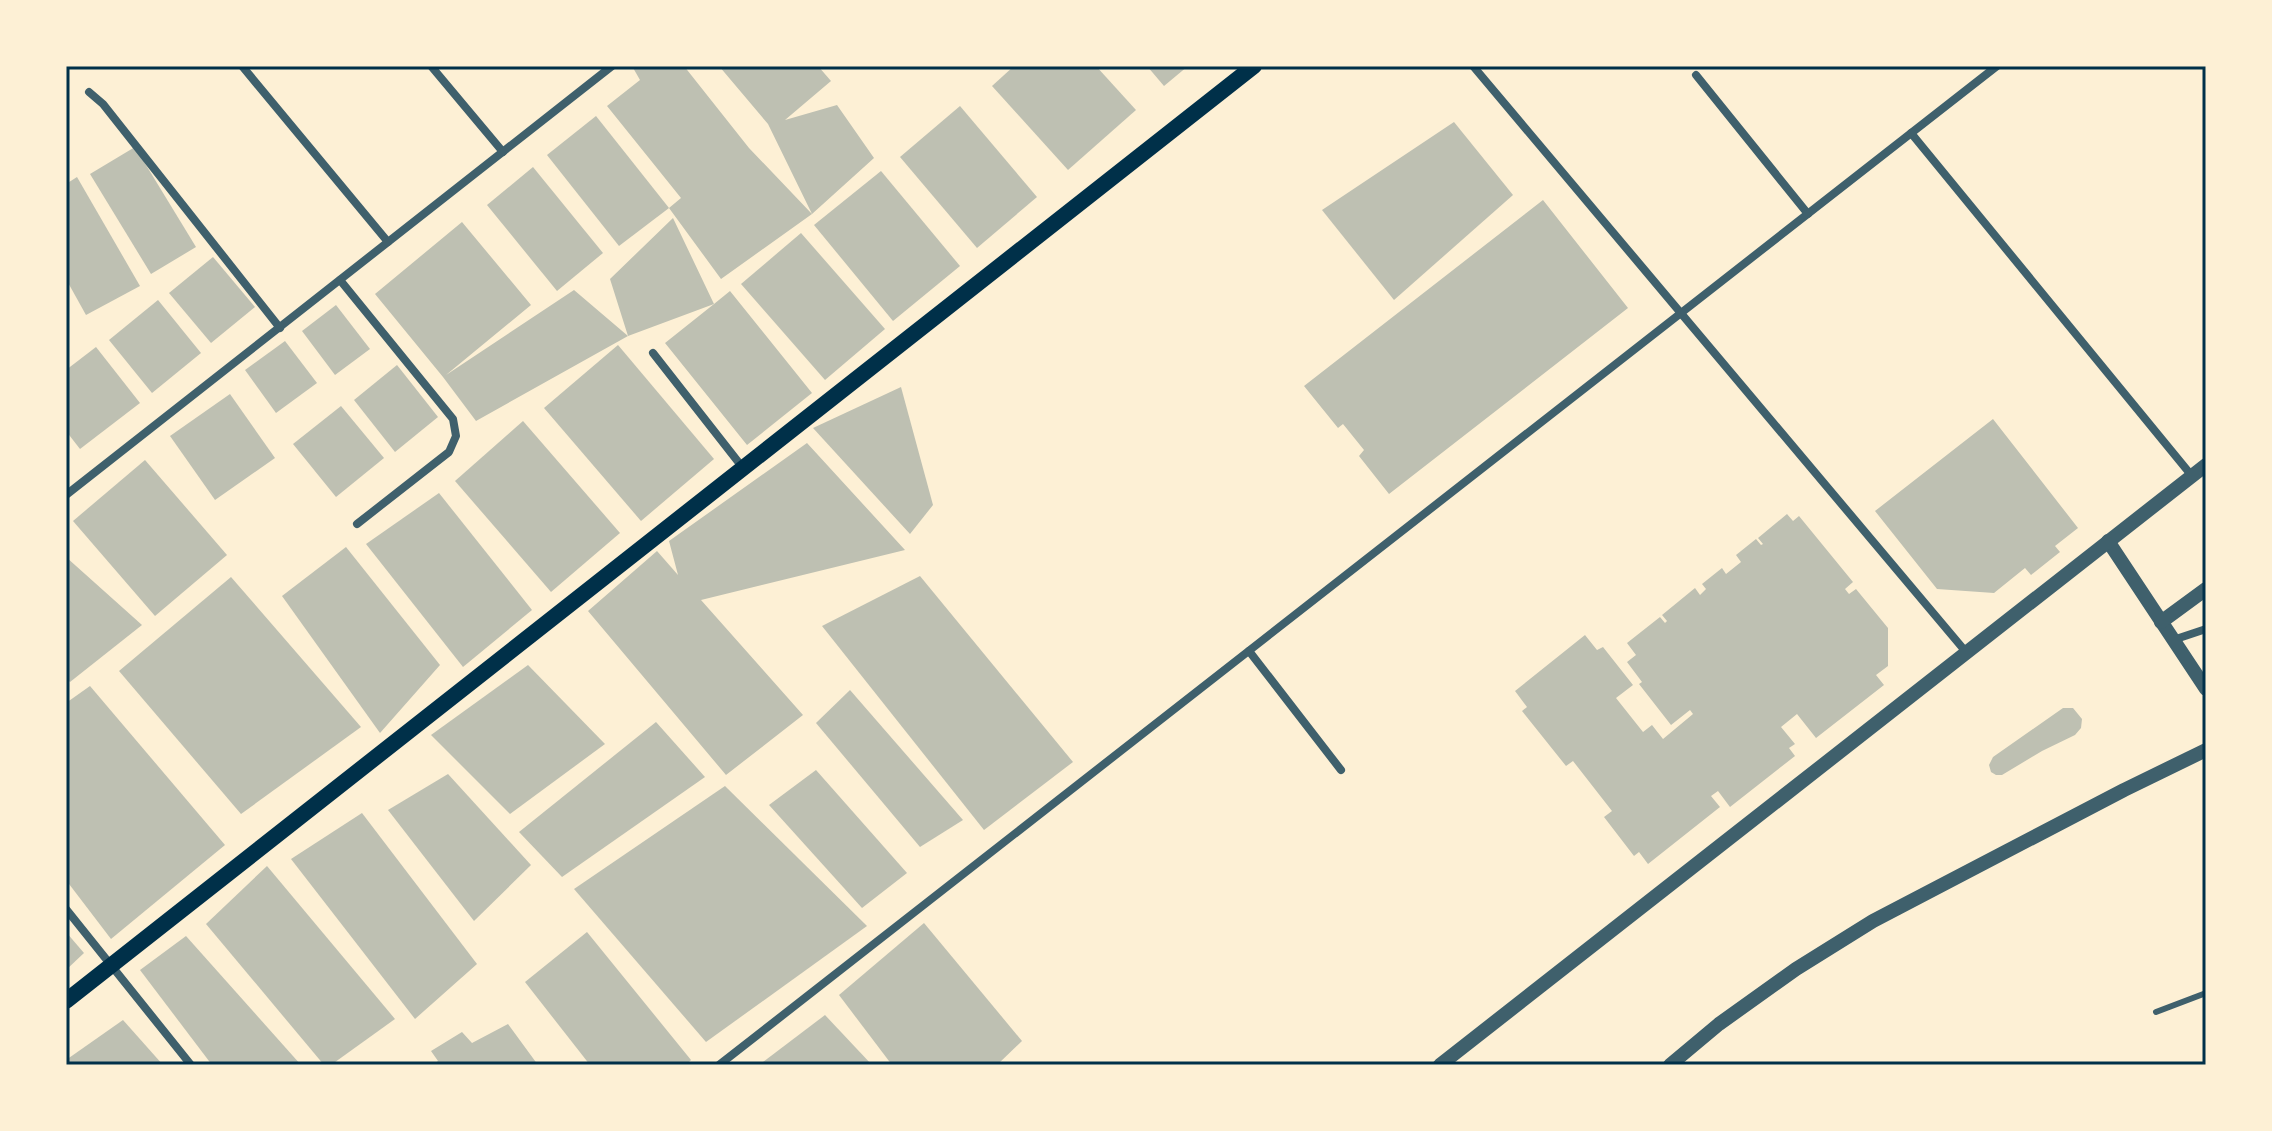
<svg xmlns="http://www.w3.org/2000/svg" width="2272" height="1131" viewBox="0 0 2272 1131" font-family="'Roboto Condensed',sans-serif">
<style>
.building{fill:#bec0b2}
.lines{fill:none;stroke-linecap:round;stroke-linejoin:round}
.service{stroke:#3f606c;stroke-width:6}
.minor{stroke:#3f606c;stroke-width:8}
.tertiary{stroke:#3f606c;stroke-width:14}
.secondary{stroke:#003049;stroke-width:16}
.neatline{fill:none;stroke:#003049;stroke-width:3}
</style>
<rect width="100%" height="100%" fill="#fdf0d5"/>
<g class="building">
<path d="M632,66H684L749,148L812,214L768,124L719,66H818L831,81L785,120L837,105L874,158L812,214L721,279L669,208L681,198L607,106L640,80Z"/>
<path d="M1014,66H1096L1136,110L1068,170L992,86Z"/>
<path d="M1147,66H1188L1164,86Z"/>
<path d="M960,106L1037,197L977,248L900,157Z"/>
<path d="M596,116L669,208L619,246L547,155Z"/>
<path d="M1454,122L1513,195L1394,300L1322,210Z"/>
<path d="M135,147L196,247L151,274L90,174Z"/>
<path d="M533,167L603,253L557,291L487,205Z"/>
<path d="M881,171L960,266L893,321L814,225Z"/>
<path d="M77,177L140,286L86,315L66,279V184Z"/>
<path d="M1543,200L1628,308L1389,494L1359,456L1364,450L1343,424L1338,428L1304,386Z"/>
<path d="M673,218L714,304L730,291L812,393L747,445L665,343L714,304L628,336L610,279Z"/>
<path d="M462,222L531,305L446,375L574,290L628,336L476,421L443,377L375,294Z"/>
<path d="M801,233L885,329L825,380L741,284Z"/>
<path d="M213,257L255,307L211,343L169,293Z"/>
<path d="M158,300L201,353L152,393L109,340Z"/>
<path d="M336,305L370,349L335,375L302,331Z"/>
<path d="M285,341L317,383L276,413L245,370Z"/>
<path d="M618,345L714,459L641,521L544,408Z"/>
<path d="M96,347L140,403L80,449L66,431V370Z"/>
<path d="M397,365L438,417L395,452L354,400Z"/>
<path d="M901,387L933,505L910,534L813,428Z"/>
<path d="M230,394L275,458L215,500L170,436Z"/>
<path d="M341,406L384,458L336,497L293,444Z"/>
<path d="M1993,419L2078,528L2055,546L2060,552L2031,575L2025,568L1994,593L1937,589L1875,511Z"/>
<path d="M523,421L620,533L551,592L455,481Z"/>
<path d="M807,443L905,550L701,600L803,715L726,775L588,611L657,551L678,575L669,541Z"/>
<path d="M145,460L227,555L155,616L73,521Z"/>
<path d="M439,493L532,610L463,667L366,544Z"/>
<path d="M1787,514L1793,521L1799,516L1853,582L1845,589L1849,594L1856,589L1888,628V666L1876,675L1884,685L1816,738L1797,714L1781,727L1795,744L1789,748L1795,756L1730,807L1718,791L1711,796L1720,807L1648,864L1639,852L1634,856L1604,817L1612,811L1573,761L1566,766L1522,711L1527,707L1515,691L1585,635L1597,650L1603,647L1633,685L1616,698L1643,732L1652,725L1663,739L1693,714L1690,710L1671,725L1639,684L1642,682L1627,662L1636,655L1627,643L1660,617L1665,623L1667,621L1662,615L1695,588L1700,595L1706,589L1702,584L1722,568L1726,574L1741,562L1736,555L1756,539L1761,545L1763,544L1758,538Z"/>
<path d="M346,547L440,665L380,733L282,596Z"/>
<path d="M66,557L142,625L70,682L66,678Z"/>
<path d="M920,576L1073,762L984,830L822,626Z"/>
<path d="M231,577L361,727L241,814L119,671Z"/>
<path d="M528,665L605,744L510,814L431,735Z"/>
<path d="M90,686L225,845L111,939L66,880V703Z"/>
<path d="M850,690L963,820L920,847L816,723Z"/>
<path d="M2063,708H2073L2082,719L2081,728L2075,735L2042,751L2002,775H1996L1991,772L1989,765L1993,757Z"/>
<path d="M656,722L705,777L562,877L519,832Z"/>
<path d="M816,770L907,873L862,908L769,805Z"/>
<path d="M448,774L531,865L474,921L388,810Z"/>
<path d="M725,786L867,926L706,1042L574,889Z"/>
<path d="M362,813L477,964L415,1019L291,859Z"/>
<path d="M267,866L395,1019L331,1065H324L206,924Z"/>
<path d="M924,923L1022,1041L997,1065H892L839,995Z"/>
<path d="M66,932L84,953L66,970Z"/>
<path d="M587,932L691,1060L686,1065H590L525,982Z"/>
<path d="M186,936L301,1065H212L140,970Z"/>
<path d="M825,1015L872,1065H759Z"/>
<path d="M123,1020L163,1065H66V1060Z"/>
<path d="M508,1024L538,1065H433L438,1061L431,1051L462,1032L472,1043Z"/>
</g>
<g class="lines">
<g class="service">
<path d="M2156,1012L2206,993"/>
<path d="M2204,1065L2206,1064"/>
</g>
<g class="minor">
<path d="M242,66L388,242"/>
<path d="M431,66L503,152"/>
<path d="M1473,66L1966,652"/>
<path d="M1696,75L1808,214"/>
<path d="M89,92L103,104L280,328"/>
<path d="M1911,133L2192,476"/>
<path d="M340,280L453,419L456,436L449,452L357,524"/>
<path d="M653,353L743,468"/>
<path d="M66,495L612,66"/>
<path d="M2173,640L2206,629"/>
<path d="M1249,651L1341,770"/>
<path d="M66,909L191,1065"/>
<path d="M719,1065L1997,66"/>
</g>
<g class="tertiary">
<path d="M2108,541L2206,689"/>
<path d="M2161,622L2206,589"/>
<path d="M1440,1065L2206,465"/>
<path d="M1670,1065L1719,1024L1796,969L1873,921L2124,790L2206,750"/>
</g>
<path class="secondary" d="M66,1001L1254,66"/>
</g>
<rect width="2272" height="1131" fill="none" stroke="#fdf0d5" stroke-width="136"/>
<rect x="68" y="68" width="2136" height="995" class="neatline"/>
</svg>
